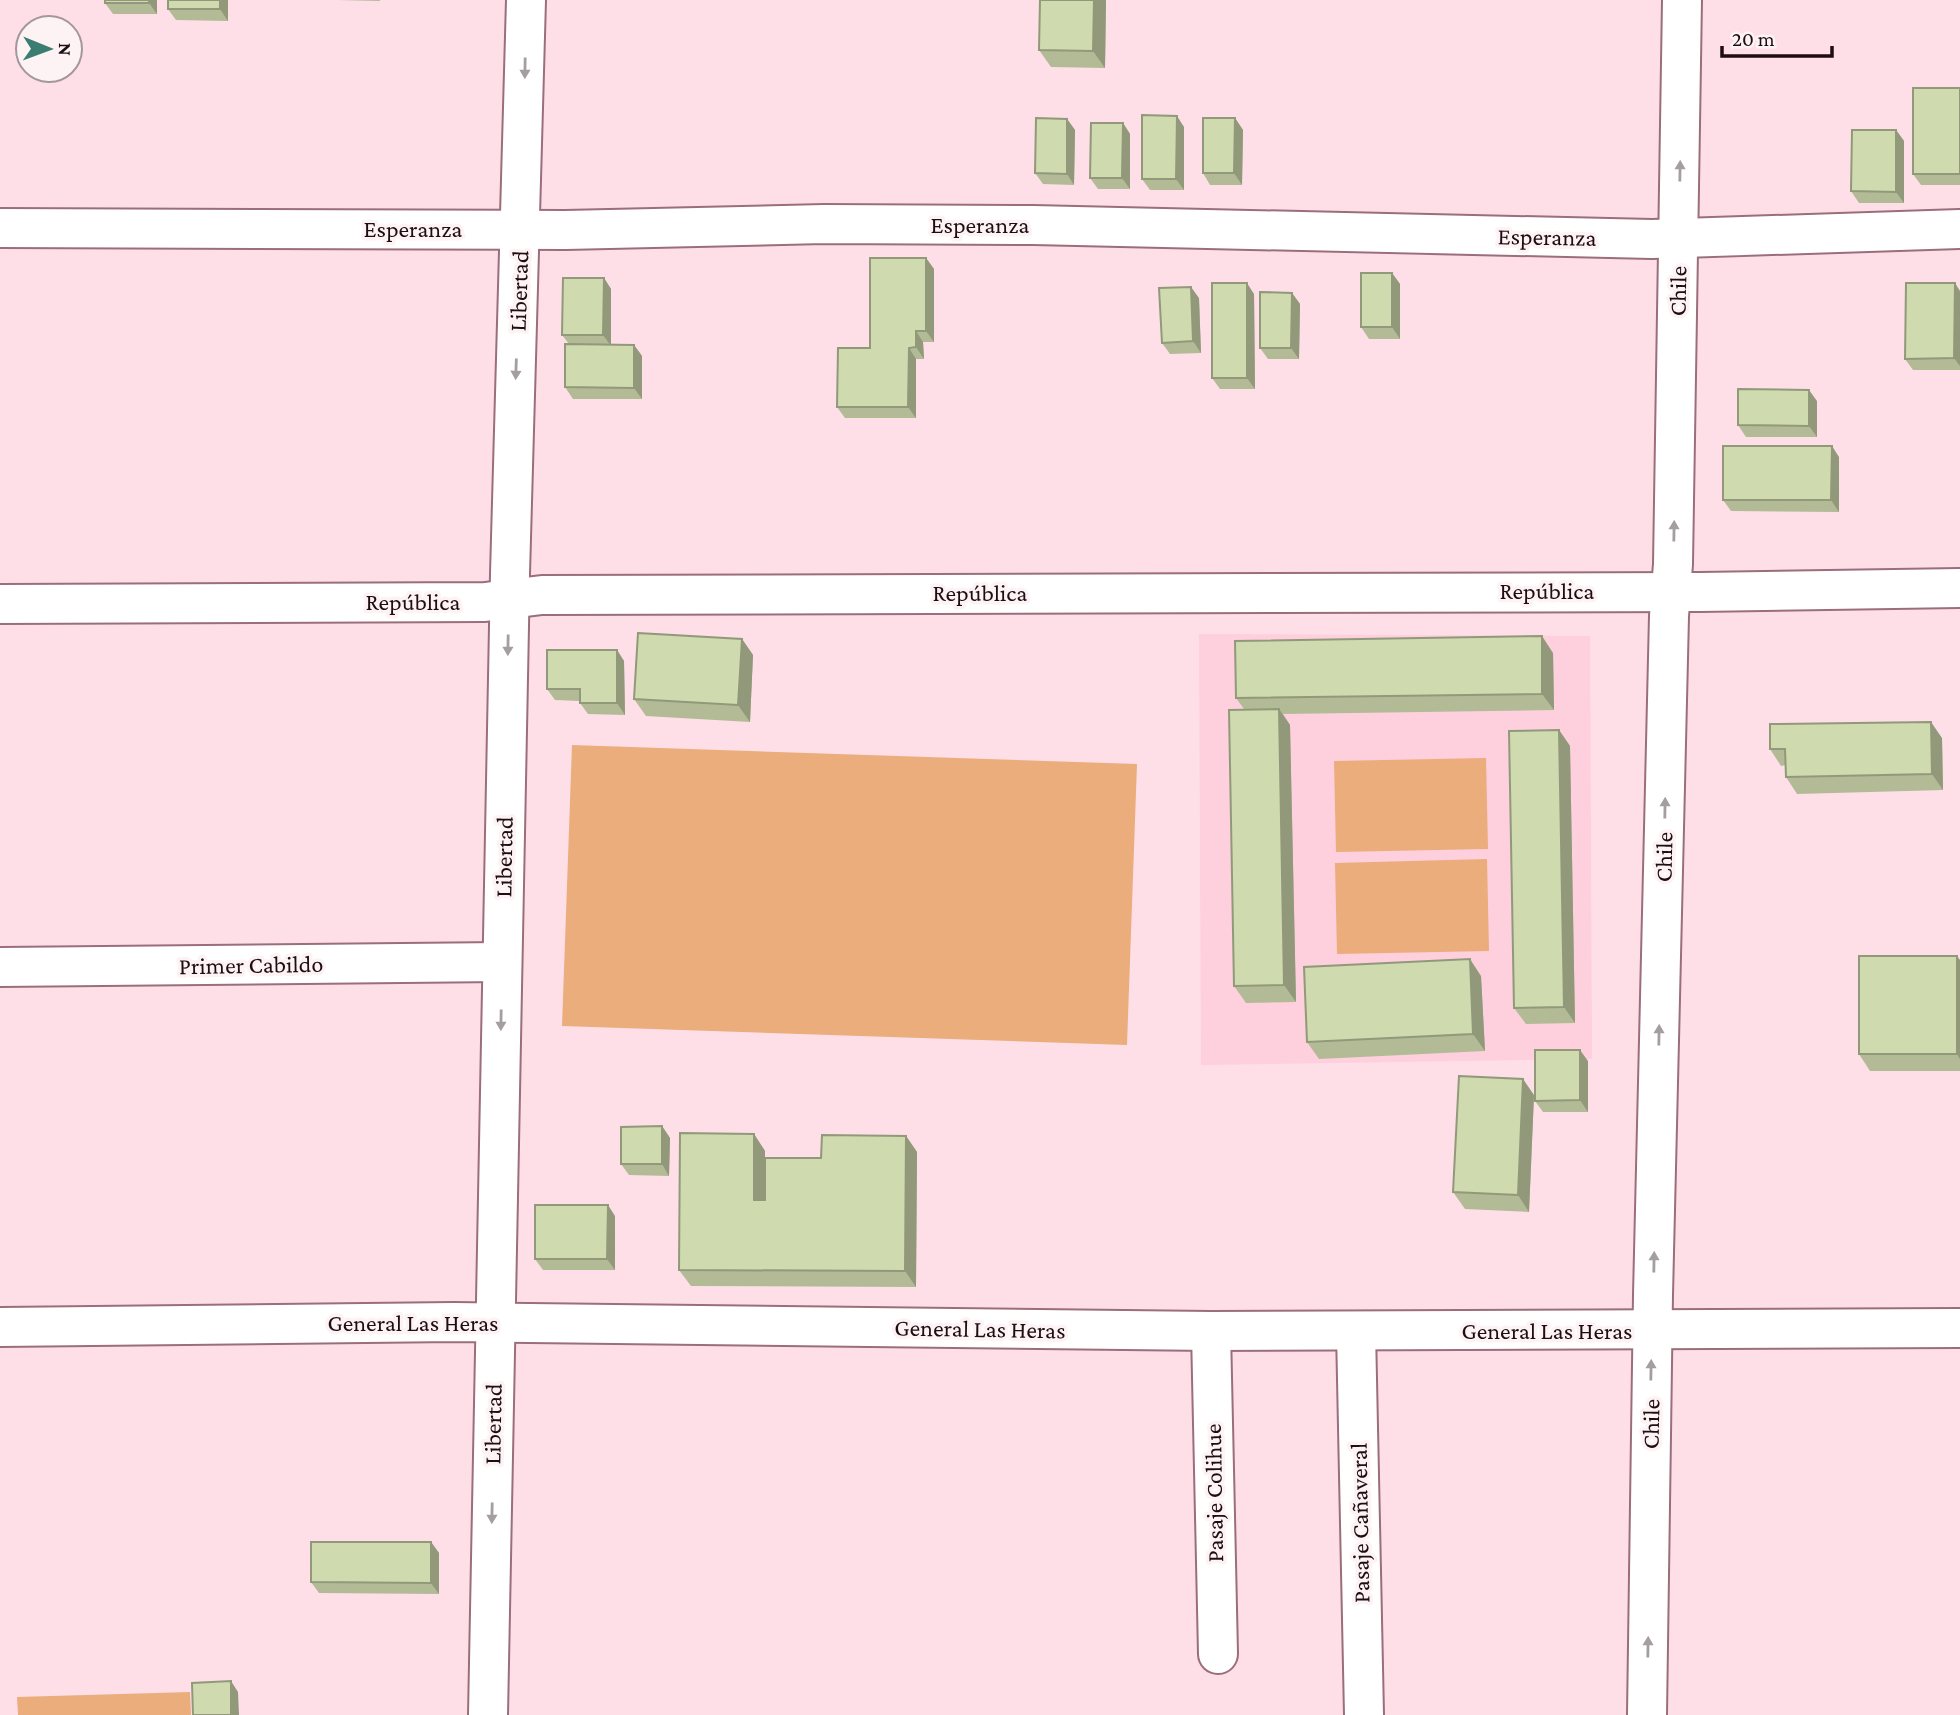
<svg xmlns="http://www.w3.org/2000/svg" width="1960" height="1715" viewBox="0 0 1960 1715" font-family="'Crimson Pro',serif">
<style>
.built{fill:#fecfdd}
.green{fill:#ebad7c}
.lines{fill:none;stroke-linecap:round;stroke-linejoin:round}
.street-casing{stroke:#9a6e7b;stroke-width:42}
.secondary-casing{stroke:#9a6e7b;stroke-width:42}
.street{stroke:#fff;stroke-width:38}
.secondary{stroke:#fff;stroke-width:38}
.wall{fill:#b2bb96}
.shaded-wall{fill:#91997a}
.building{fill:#cfdaaf;stroke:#91997a;stroke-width:2}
.oneway{fill:#a59ea1}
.labels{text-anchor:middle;stroke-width:7;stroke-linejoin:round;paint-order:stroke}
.street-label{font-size:24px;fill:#1e0d13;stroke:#fdf3f5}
</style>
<rect width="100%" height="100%" fill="#fedfe8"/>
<path class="built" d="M1199,634L1590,636L1592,1059L1201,1065Z"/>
<g class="green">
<path d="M572,745L1137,764L1127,1045L562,1026Z"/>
<path d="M1486,758L1488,849L1336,852L1334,761Z"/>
<path d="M1487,859L1489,951L1337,954L1335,863Z"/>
<path d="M190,1692L191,1715H18L17,1697Z"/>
</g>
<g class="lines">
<g class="street-casing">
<g id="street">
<path d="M0,228L565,230L824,224L1033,225L1652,239L1960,229"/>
<path d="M0,604L485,602L542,595L1700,592L1960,588"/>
<path d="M0,967L502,962"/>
<path d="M0,1327L454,1322L1211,1331L1960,1328"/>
<path d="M1211,1331L1218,1654"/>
<path d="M1356,1331L1364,1715"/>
</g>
</g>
<g class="secondary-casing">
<g id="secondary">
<path d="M488,1715L510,574L526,0"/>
<path d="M1647,1715L1653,1295L1669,616L1673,564L1682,0"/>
</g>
</g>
<use href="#street" class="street"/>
<use href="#secondary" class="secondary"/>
</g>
<g class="wall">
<path d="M157,0V14H113L105,3Z"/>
<path d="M228,0V21L176,20L168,9Z"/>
<path d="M336,0H380V1L337,0Z"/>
<path d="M1040,0H1106L1105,68L1051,67L1039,50Z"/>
<path d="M1960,88V185H1921L1913,174Z"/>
<path d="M1235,118L1243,130L1242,185H1210L1203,173Z"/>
<path d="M1067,119L1075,130L1074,185L1043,184L1035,173Z"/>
<path d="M1123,123L1130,134V189H1098L1090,178Z"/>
<path d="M1184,127V190H1150L1142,179Z"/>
<path d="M1896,130L1904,141V203H1859L1851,191Z"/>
<path d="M926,258L934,269V342H923L924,359H916V418H845L837,407L870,348Z"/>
<path d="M1392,273L1400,284V339H1369L1361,327Z"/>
<path d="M604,278L611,289V344L634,345L642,356V399H573L565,387L569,344L562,335Z"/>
<path d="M1960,291V370H1913L1905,359Z"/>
<path d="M1292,293L1300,304L1299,359H1268L1260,348Z"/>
<path d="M1254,294L1255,389H1220L1212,378Z"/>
<path d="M1199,298L1201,353L1170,354L1162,343Z"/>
<path d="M1817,401V437H1746L1738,425Z"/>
<path d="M1839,457V512L1731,511L1723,500Z"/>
<path d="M742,639L753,655L750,722L646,716L634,699Z"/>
<path d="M617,650L624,661L625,715L588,714L580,703V701L555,700L547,689Z"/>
<path d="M1553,653L1554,710L1283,714L1290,725L1296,1002L1246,1003L1234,986L1244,709L1236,698Z"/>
<path d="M1559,730L1570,746L1575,1023L1526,1024L1514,1008Z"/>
<path d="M1942,738L1943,790L1797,794L1786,777V765L1781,766L1770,749Z"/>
<path d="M1960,960V1071H1870L1859,1054Z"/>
<path d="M1481,976L1485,1051L1319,1059L1307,1042Z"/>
<path d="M1588,1061V1112H1543L1535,1101Z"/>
<path d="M1534,1095L1529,1212L1465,1209L1453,1192Z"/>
<path d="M662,1126L670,1138L669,1176L629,1175L621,1164Z"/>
<path d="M754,1134L765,1151V1158H821L906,1136L917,1152L916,1287L691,1286L679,1270Z"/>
<path d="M615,1216V1270H543L535,1259Z"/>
<path d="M431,1542L439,1553V1594L319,1593L311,1582Z"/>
</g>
<g class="shaded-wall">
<path d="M149,0H157V14L149,3Z"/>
<path d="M220,0H228V21L220,9Z"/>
<path d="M1094,0H1106L1105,68L1093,51Z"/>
<path d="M1177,116L1184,127V190L1176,179Z"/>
<path d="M1235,118L1243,130L1242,185L1234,173Z"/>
<path d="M1067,119L1075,130L1074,185L1067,174Z"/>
<path d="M1123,123L1130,134V189L1122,178Z"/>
<path d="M1896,130L1904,141V203L1896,192Z"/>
<path d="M926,258L934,269V342L926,331Z"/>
<path d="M1392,273L1400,284V339L1392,327Z"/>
<path d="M604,278L611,289V346L603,335Z"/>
<path d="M1247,283L1254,294L1255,389L1247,378Z"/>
<path d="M1955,283L1960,291V366L1954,358Z"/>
<path d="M1191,287L1199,298L1201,353L1193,341Z"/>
<path d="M1292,293L1300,304L1299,359L1291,348Z"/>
<path d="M916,331L923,342L924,359L916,347Z"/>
<path d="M634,345L642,356V399L634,388Z"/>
<path d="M909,348L916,359V418L908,407Z"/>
<path d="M1809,390L1817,401V437L1809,426Z"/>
<path d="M1832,446L1839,457V512L1831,500Z"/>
<path d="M1542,636L1553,653L1554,710L1542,694Z"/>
<path d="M742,639L753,655L750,722L738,705Z"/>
<path d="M617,650L624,661L625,715L617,703Z"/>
<path d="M1279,709L1290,725L1296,1002L1284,985Z"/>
<path d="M1931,722L1942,738L1943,790L1932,774Z"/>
<path d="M1559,730L1570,746L1575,1023L1564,1007Z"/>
<path d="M1957,956L1960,960V1059L1957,1054Z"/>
<path d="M1470,959L1481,976L1485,1051L1473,1034Z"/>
<path d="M1580,1050L1588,1061V1112L1580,1100Z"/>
<path d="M1523,1079L1534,1095L1529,1212L1518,1195Z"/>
<path d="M662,1126L670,1138L669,1176L662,1164Z"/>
<path d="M754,1134L765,1151V1216L754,1200Z"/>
<path d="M906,1136L917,1152L916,1287L905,1271Z"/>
<path d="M608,1205L615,1216V1270L607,1259Z"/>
<path d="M431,1542L439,1553V1594L431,1583Z"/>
<path d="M231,1681L238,1692L239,1715H231Z"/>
</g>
<g class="building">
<rect x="105" y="0" width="44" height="3"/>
<rect x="168" y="0" width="52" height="9"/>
<path d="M1040,0H1094L1093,51L1039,50Z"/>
<rect x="1913" y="88" width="47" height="86"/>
<path d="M1142,115L1177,116L1176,179H1142Z"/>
<path d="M1036,118L1067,119V174L1035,173Z"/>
<path d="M1203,118H1235L1234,173H1203Z"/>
<path d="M1091,123H1123L1122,178H1090Z"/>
<path d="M1852,130H1896V192L1851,191Z"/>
<path d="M870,258H926V331H916V347L909,348L908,407H837L838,348H870Z"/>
<rect x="1361" y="273" width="31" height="54"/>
<path d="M563,278H604L603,335H562Z"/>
<rect x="1212" y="283" width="35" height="95"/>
<path d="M1906,283H1955L1954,358L1905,359Z"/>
<path d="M1191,287L1193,341L1162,343L1159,288Z"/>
<path d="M1260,292L1292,293L1291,348H1260Z"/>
<path d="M565,344L634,345V388L565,387Z"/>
<path d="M1738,389L1809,390V426L1738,425Z"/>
<path d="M1723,446H1832L1831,500H1723Z"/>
<path d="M638,633L742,639L738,705L634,699Z"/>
<path d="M1542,636V694L1236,698L1235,641Z"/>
<path d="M547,650H617V703H580V689H547Z"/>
<path d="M1279,709L1284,985L1234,986L1229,710Z"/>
<path d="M1931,722L1932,774L1786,777L1785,749H1770V724Z"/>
<path d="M1559,730L1564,1007L1514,1008L1509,731Z"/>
<rect x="1859" y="956" width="98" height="98"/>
<path d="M1470,959L1473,1034L1307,1042L1304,967Z"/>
<path d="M1535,1050H1580V1100L1535,1101Z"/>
<path d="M1459,1076L1523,1079L1518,1195L1453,1192Z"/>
<path d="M662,1126V1164H621V1127Z"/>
<path d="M680,1133L754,1134V1200H765V1158H821L822,1135L906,1136L905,1271L679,1270Z"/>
<path d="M535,1205H608L607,1259H535Z"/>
<path d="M311,1542H431V1583L311,1582Z"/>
<path d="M231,1681V1715H193L192,1683Z"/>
</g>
<defs><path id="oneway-solid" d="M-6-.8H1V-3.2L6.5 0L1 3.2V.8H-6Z" transform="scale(1.75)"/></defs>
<g class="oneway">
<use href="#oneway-solid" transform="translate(525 68) rotate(91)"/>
<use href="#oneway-solid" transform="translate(1680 171) rotate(-89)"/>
<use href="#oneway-solid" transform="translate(516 369) rotate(92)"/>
<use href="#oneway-solid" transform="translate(1674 531) rotate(-89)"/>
<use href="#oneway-solid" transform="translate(508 645) rotate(91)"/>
<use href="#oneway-solid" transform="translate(1665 808) rotate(-89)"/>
<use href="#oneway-solid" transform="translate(501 1020) rotate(91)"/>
<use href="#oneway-solid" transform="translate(1659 1035) rotate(-89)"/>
<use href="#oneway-solid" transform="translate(1654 1262) rotate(-89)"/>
<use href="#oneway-solid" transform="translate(1651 1370) rotate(-89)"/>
<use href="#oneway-solid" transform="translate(492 1513) rotate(91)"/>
<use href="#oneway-solid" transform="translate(1648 1647) rotate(-89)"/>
</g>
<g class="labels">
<g class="street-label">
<text x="980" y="233">Esperanza</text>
<text x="413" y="237">Esperanza</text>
<text transform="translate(1547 237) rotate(1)" y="8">Esperanza</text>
<text transform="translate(519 291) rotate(-88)" y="8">Libertad</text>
<text transform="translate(1678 291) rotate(-89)" y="8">Chile</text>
<text x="1547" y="599">República</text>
<text x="980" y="601">República</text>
<text x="413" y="610">República</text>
<text transform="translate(504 857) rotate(-89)" y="8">Libertad</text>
<text transform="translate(1664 857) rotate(-89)" y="8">Chile</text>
<text transform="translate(251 965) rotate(-1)" y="8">Primer Cabildo</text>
<text x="413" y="1331">General Las Heras</text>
<text transform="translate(980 1329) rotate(1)" y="8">General Las Heras</text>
<text x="1547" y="1339">General Las Heras</text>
<text transform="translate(493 1424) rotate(-89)" y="8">Libertad</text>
<text transform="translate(1651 1424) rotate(-89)" y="8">Chile</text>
<text transform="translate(1214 1493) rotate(-91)" y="8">Pasaje Colihue</text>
<text transform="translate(1360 1523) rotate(-91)" y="8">Pasaje Cañaveral</text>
</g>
</g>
<g transform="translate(49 49) rotate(91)"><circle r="33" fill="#fdf3f5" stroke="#a4979b" stroke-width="2"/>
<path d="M0-5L12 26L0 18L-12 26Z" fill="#3b7e71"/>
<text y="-10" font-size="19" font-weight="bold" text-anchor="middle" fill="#1e0d13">N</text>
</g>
<path d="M1722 46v10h110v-10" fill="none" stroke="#1e0d13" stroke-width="3.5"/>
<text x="1732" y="46" font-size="21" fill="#1e0d13" stroke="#fdf3f5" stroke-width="5" paint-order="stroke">20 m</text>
</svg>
